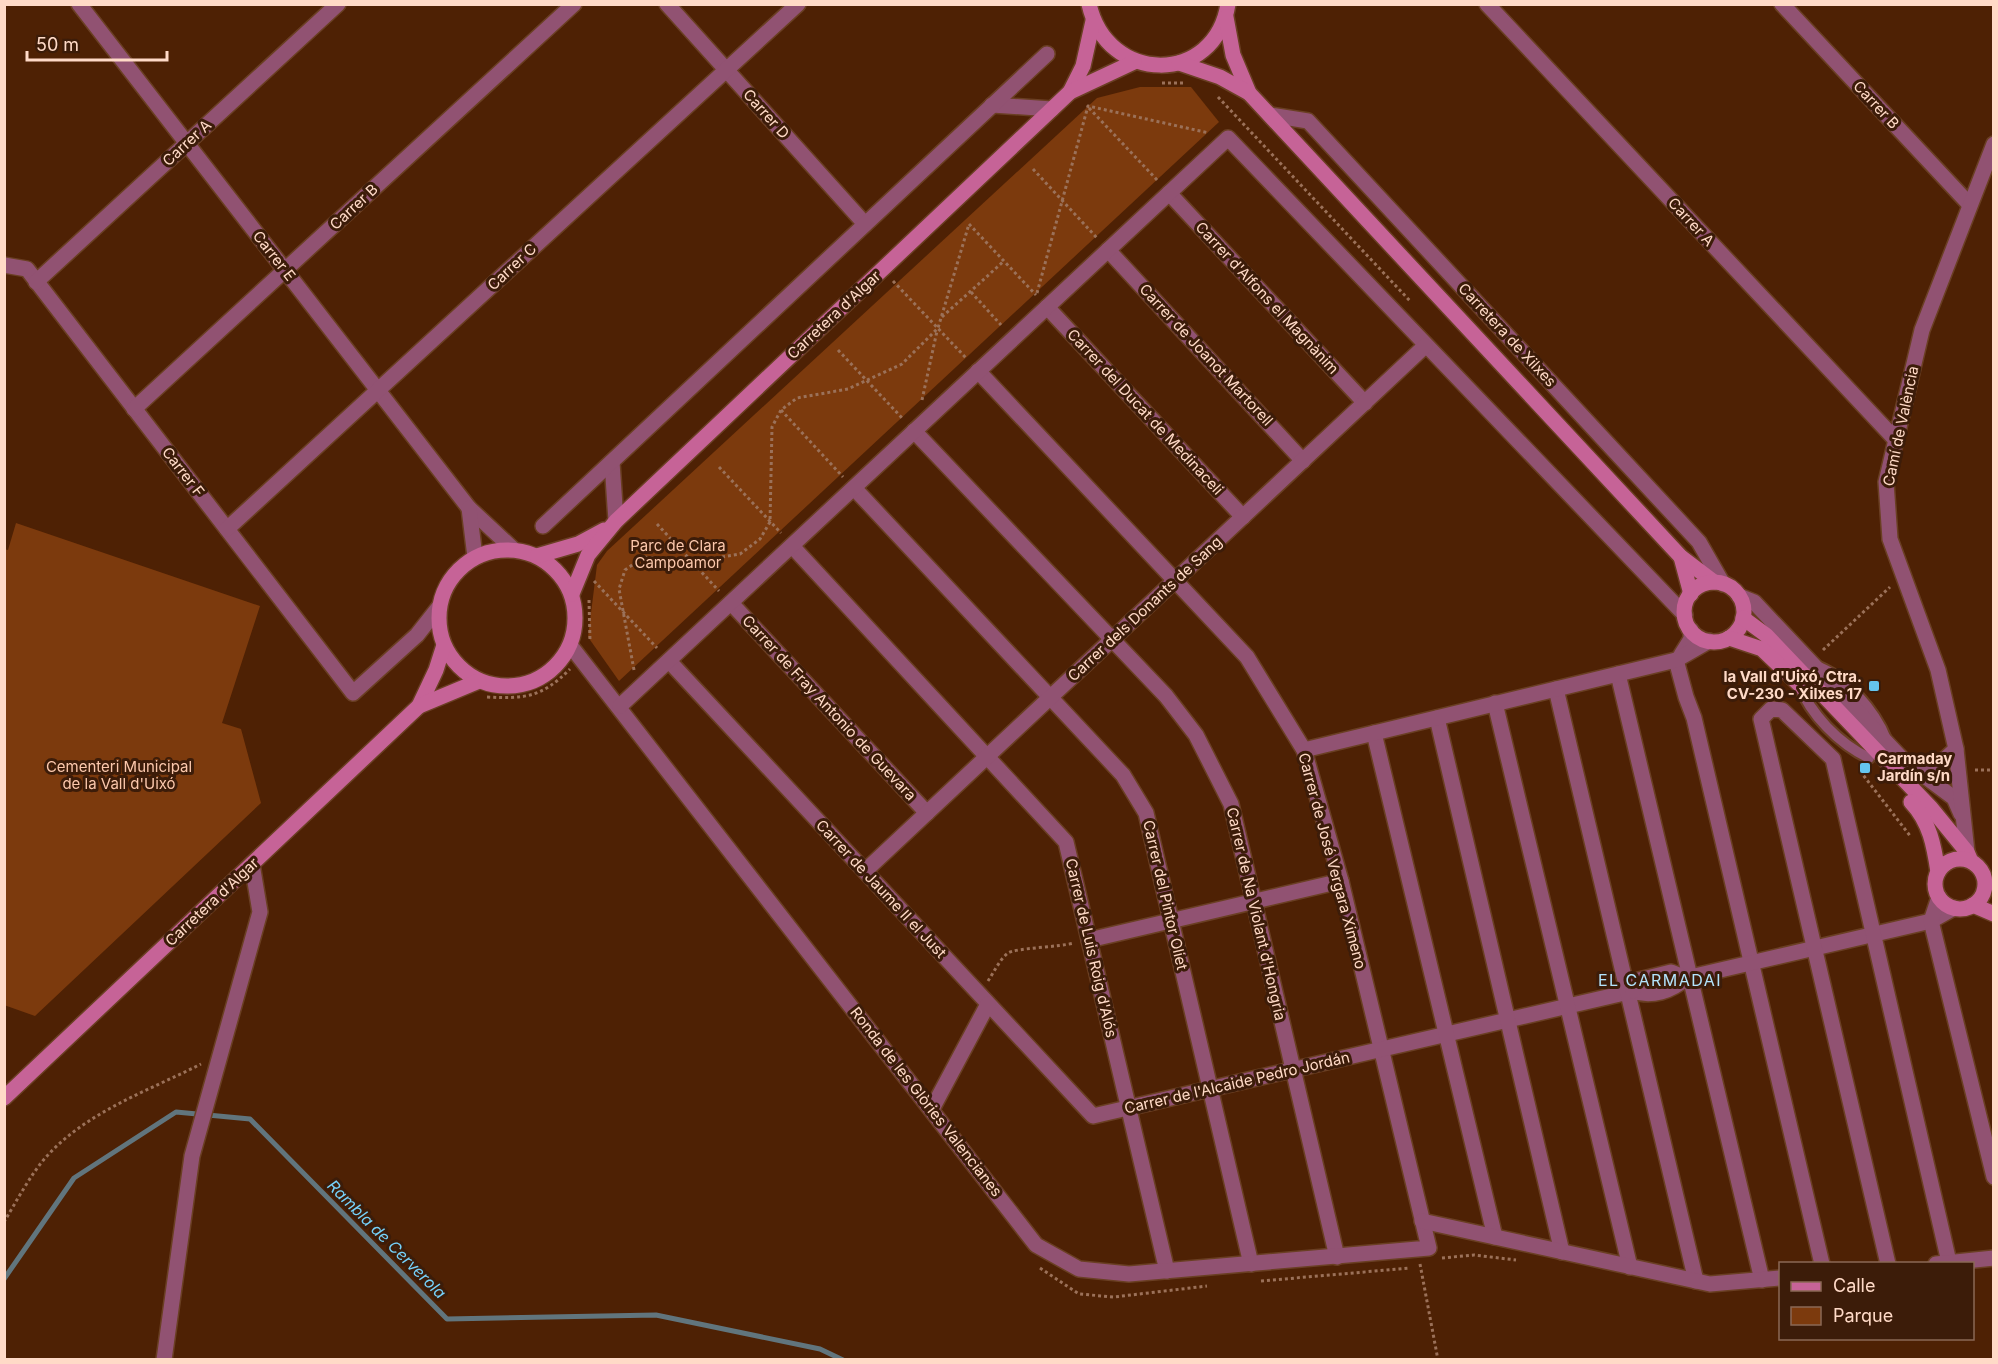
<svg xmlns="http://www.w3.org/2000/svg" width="1998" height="1364" viewBox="0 0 1998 1364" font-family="Inter,sans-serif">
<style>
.green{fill:#7c3a0d}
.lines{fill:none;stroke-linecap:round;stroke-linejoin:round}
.stream{stroke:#61757d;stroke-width:5}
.service-casing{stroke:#6a3f23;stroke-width:14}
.pedestrian-casing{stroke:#6a3f23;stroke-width:18}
.minor-casing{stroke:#6a3f23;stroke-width:18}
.secondary-casing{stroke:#6a3f23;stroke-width:18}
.path{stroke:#9b7159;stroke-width:3;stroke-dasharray:3 3;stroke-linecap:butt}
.service{stroke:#915272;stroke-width:10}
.pedestrian{stroke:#915272;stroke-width:15}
.minor{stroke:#915272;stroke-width:15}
.secondary{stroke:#c66397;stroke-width:15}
.poi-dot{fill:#65c5ee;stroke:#3c1c09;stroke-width:2}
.labels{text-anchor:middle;stroke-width:6;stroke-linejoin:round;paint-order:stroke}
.street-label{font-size:15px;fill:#ffdac7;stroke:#3c1c09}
.park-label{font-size:15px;fill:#fcc8ac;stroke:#3c1c09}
.poi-label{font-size:15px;font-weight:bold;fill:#ffdac7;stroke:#3c1c09;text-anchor:end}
.neighbourhood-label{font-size:16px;letter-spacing:1.5px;fill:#b3e4fc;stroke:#3c1c09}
.water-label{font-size:16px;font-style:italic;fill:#76d2fb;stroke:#3c1c09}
</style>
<rect width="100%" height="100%" fill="#4e2104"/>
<g class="green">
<path d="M1140,87H1191L1219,122L619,681L588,637L597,565L607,551L1097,98Z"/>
<path d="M16,523L260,606L222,723L241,729L261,803L35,1016L4,1005V549L8,550Z"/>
</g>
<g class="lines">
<path class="stream" d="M4,1279L74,1178L176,1112L250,1119L447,1319L656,1315L820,1349L843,1360"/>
<g class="service-casing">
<g id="service">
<path d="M1816,666C1845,676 1875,711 1886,739"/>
<path d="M1798,683C1811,715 1838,743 1869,758"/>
</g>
</g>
<g class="pedestrian-casing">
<path id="pedestrian" d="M1089,940L1341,881"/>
</g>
<g class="minor-casing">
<g id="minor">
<path d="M79,4L469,508L513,549"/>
<path d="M667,4L865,224"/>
<path d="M1487,4L1895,439"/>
<path d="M1782,4L1970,205"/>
<path d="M992,105L1052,109"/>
<path d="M1270,115L1308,121L1699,542L1723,584"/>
<path d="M1169,193L1365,403"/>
<path d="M1108,250L1303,461"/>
<path d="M4,265L27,269L353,693L417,635L439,607"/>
<path d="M36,282L338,4"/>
<path d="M1047,307L1243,517"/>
<path d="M134,409L574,4"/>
<path d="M914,431L1166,696L1196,735L1231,804L1337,1257"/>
<path d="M612,462L616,521"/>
<path d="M854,488L1123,775L1146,813L1251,1264"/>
<path d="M469,508L475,557"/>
<path d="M543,526L1047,54"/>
<path d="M227,529L798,4"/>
<path d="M792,546L1066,842L1167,1271"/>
<path d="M1739,596L1754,602L1903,760L1954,798L1961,814"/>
<path d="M731,603L927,813"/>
<path d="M570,645L1036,1245L1079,1269L1129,1274L1429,1248L1341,881L1304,750L1247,657L978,371"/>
<path d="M1681,655L1691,639V630"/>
<path d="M1676,660L1686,697L1694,718L1822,1264"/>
<path d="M669,661L1093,1116L1633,991C1651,998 1672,991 1686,978L1931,921L1954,908"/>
<path d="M1618,674L1762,1280"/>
<path d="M1556,689L1696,1281"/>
<path d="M1495,703L1630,1267"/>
<path d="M620,706L1228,138L1685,615"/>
<path d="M1437,718L1562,1252"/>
<path d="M1374,733L1495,1237"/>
<path d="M1304,750L1676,660L1709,641"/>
<path d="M1925,777L1956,749"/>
<path d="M1967,852L1956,749L1938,670L1890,539L1886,482L1922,330L1994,144"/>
<path d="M865,871L1425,346"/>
<path d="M1939,897L1931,921L1994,1177"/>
<path d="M1633,991L1639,980L1671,972L1686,978"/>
<path d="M932,1109L988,1004"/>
<path d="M1422,1221L1710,1284L1780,1278"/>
<path d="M1888,1264L1761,719L1771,709L1782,710L1833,759L1949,1262"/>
<path d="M1936,1264L1994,1258"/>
<path d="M164,1360L192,1156L260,912L252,864"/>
</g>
</g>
<g class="secondary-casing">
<g id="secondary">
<path d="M1089,4C1107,85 1215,86 1228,4"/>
<path d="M1226,17L1233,55L1249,93L1681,557L1714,582"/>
<path d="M1179,63L1220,77L1249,93"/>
<path d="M1070,92L1083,66L1093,21"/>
<circle cx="507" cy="618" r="68"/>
<path d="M537,556L578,544L604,530"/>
<path d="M1681,557L1691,594"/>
<circle cx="1714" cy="612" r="30"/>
<path d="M572,594L588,555L616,521L1070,92L1134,62"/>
<path d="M1743,618L1766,635L1931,808L1967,852L1971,861"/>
<path d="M1729,638L1762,649L1802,687"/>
<path d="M419,706L436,670L444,645"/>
<path d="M1911,802C1930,822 1934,846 1938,872"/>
<circle cx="1960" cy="884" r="25"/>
<path d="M1973,905L1994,914"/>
<path d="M4,1098L419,706L479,681"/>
</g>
</g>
<g class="path">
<path d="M1162,83H1183"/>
<path d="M1218,97L1411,302"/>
<path d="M1089,108L1159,182"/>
<path d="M1033,169L1097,238"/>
<path d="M969,224L1036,295"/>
<path d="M893,281L967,359"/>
<path d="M971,292L1001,325"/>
<path d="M1037,293L1088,106L1209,133"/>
<path d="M942,317L1004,261"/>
<path d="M838,350L903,419"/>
<path d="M922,400L937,331"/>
<path d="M781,410L843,477"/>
<path d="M719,467L781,533"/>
<path d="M657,524L719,591"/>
<path d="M594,581L657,648"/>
<path d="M589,600L590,641"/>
<path d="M1823,650L1890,587"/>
<path d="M634,670L619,589L625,570L644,557L692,562L740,554L760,539L770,522L772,427L781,410L797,398L848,389L902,364L938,328L969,224"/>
<path d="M487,697C526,699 542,697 570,669"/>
<path d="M1975,770H1994"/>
<path d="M1860,771L1911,837"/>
<path d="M988,981C994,972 1000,959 1008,953C1015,948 1060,947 1074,943"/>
<path d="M4,1222C16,1202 32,1172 47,1156C88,1111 148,1091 201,1064"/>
<path d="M1442,1258L1474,1255L1516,1260"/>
<path d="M1420,1264L1438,1360"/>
<path d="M1040,1268L1079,1294L1114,1297L1207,1286"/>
<path d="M1261,1281L1410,1268"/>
</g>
<use href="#service" class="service"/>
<use href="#pedestrian" class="pedestrian"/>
<use href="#minor" class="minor"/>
<use href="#secondary" class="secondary"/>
</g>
<g class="poi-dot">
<rect x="1868" y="680" width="12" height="12" rx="3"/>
<rect x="1859" y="762" width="12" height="12" rx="3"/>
</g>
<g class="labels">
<g class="street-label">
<text transform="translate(1876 105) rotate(47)" y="5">Carrer B</text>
<text transform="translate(766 114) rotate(48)" y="5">Carrer D</text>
<text transform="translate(187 143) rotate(-43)" y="5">Carrer A</text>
<text transform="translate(354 207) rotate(-43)" y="5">Carrer B</text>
<text transform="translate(1691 222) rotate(47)" y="5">Carrer A</text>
<text transform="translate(274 256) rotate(52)" y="5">Carrer E</text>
<text transform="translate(512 267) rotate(-43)" y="5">Carrer C</text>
<text transform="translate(1267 298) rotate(47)" y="5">Carrer d'Alfons el Magnànim</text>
<text transform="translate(834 315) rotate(-43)" y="5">Carretera d'Algar</text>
<text transform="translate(1507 335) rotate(47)" y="5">Carretera de Xilxes</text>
<text transform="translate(1206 355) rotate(47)" y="5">Carrer de Joanot Martorell</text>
<text transform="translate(1145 412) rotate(47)" y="5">Carrer del Ducat de Medinaceli</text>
<text transform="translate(1901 426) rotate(-78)" y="5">Camí de València</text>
<text transform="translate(183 472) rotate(52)" y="5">Carrer F</text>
<text transform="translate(1145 609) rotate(-43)" y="5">Carrer dels Donants de Sang</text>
<text transform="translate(829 708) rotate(47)" y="5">Carrer de Fray Antonio de Guevara</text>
<text transform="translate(1332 861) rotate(75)" y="5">Carrer de José Vergara Ximeno</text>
<text transform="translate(881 889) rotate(47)" y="5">Carrer de Jaume II el Just</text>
<text transform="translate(1165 895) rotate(77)" y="5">Carrer del Pintor Oliet</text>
<text transform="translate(212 902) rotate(-43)" y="5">Carretera d'Algar</text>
<text transform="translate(1256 914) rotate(77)" y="5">Carrer de Na Violant d'Hongria</text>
<text transform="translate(1091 948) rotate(77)" y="5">Carrer de Luis Roig d'Alós</text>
<text transform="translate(1237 1083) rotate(-13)" y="5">Carrer de l'Alcaide Pedro Jordán</text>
<text transform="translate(926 1102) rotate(52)" y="5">Ronda de les Glòries Valencianes</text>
</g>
<g class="park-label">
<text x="678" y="551">Parc de Clara<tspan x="678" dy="17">Campoamor</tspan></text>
<text x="119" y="772">Cementeri Municipal<tspan x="119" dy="17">de la Vall d'Uixó</tspan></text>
</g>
<g class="poi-label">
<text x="1862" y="682">la Vall d'Uixó, Ctra.<tspan x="1862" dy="17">CV-230 - Xilxes 17</tspan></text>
<text x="1877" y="764" text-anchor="start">Carmaday<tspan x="1877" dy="17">Jardín s/n</tspan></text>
</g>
<g class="neighbourhood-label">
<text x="1660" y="986">EL CARMADAI</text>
</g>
<g class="water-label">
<text transform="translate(387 1239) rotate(45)" y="6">Rambla de Cerverola</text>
</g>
</g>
<rect width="1998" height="1364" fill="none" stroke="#ffdac7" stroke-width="12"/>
<rect x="1779" y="1262" width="195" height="78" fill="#3c1c09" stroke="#8a6855" stroke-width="1.5"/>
<rect x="1791" y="1282" width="30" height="9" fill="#c66397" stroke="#8a6855" stroke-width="1.5"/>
<text x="1833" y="1292" font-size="18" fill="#ffdac7">Calle</text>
<rect x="1791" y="1307" width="30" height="18" fill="#7c3a0d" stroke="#8a6855" stroke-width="1.5"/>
<text x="1833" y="1322" font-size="18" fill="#ffdac7">Parque</text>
<path d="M27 51v9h140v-9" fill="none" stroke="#ffdac7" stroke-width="3"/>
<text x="36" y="51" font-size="18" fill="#ffdac7" stroke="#3c1c09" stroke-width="4.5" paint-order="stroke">50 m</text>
</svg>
